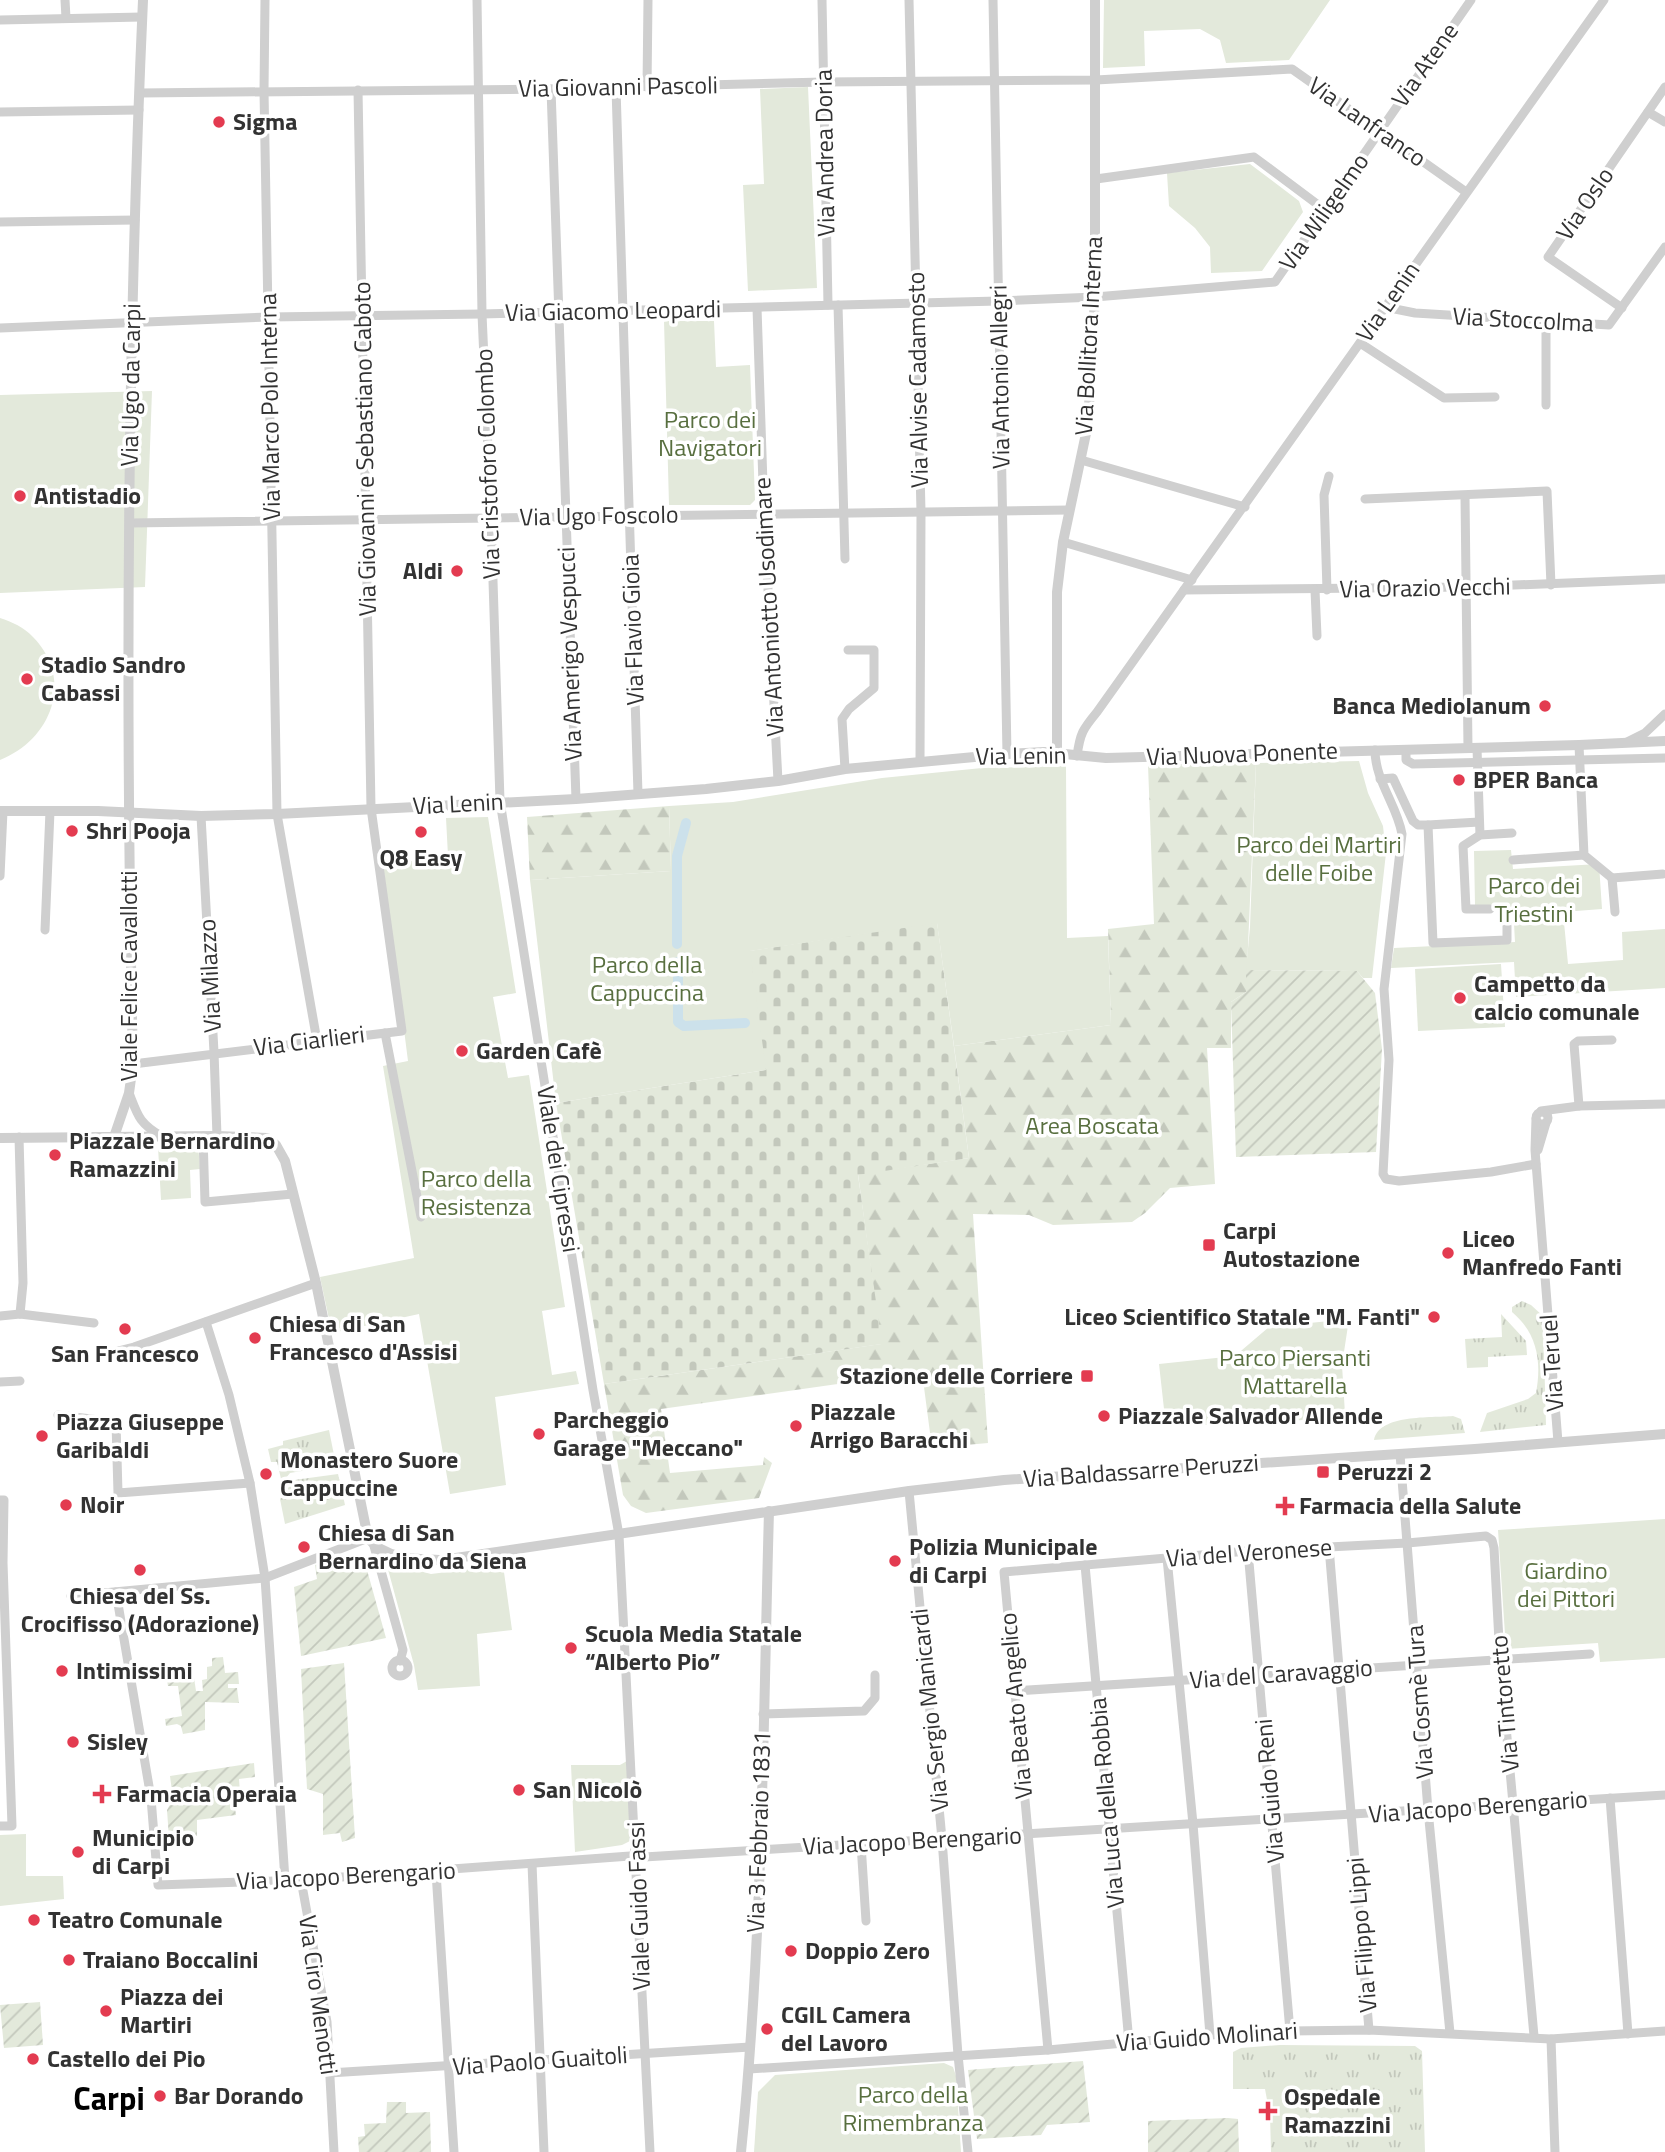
<svg xmlns="http://www.w3.org/2000/svg" width="1665" height="2152" viewBox="0 0 1665 2152" font-family="'Titillium Web',sans-serif">
<style>
.grass{fill:url(#grass-tufts)}
.forest{fill:url(#forest-firs)}
.cemetery{fill:url(#cemetery-stones)}
.park{fill:#e3e9db}
.garden{fill:url(#garden-furrows)}
.lines{fill:none;stroke-linecap:round;stroke-linejoin:round}
.canal{stroke:#cce1eb;stroke-width:10}
.minor{stroke:#cfcfcf;stroke-width:9}
.tertiary{stroke:#cfcfcf;stroke-width:10}
.poi-dot{fill:#e33b50;stroke:#fff;stroke-width:2.5}
.labels{text-anchor:middle;stroke-width:7;stroke-linejoin:round;paint-order:stroke}
.street-label{font-size:24px;fill:#323232;stroke:#fff}
.poi-label{font-size:24px;font-weight:bold;fill:#323232;stroke:#fff;text-anchor:start}
.park-label{font-size:24px;fill:#586f3f;stroke:#fff}
.district-label{font-size:32px;font-weight:bold;fill:#000;stroke:#fff}
</style>
<defs>
<pattern id="grass-tufts" width="24" height="20" patternUnits="userSpaceOnUse" patternTransform="scale(1.75)"><rect width="24" height="20" fill="#e3e9db"/><path d="M3 7l-1-3M5 7V3M7 7l1-3M15 17l-1-3M17 17v-4M19 17l1-3" fill="none" stroke="#c3c8bc"/></pattern>
<pattern id="forest-firs" width="22" height="20" patternUnits="userSpaceOnUse" patternTransform="scale(1.75)"><rect width="22" height="20" fill="#e3e9db"/><path d="M5 1l3.5 6h-7zM16 11l3.5 6h-7z" fill="#c3c8bc"/></pattern>
<pattern id="cemetery-stones" width="16" height="16" patternUnits="userSpaceOnUse" patternTransform="scale(1.75)"><rect width="16" height="16" fill="#e3e9db"/><path d="M2 7V4a2 2 0 0 1 4 0v3zM10 15v-3a2 2 0 0 1 4 0v3z" fill="#c3c8bc"/></pattern>
<pattern id="garden-furrows" width="10" height="10" patternUnits="userSpaceOnUse" patternTransform="scale(1.75)"><rect width="10" height="10" fill="#e3e9db"/><path d="M-1 1l2-2M0 10L10 0M9 11l2-2" fill="none" stroke="#c3c8bc"/></pattern>
</defs>
<rect width="100%" height="100%" fill="#fff"/>
<g class="grass">
<path d="M1522,1301L1531,1305L1543,1316L1546,1425L1480,1432L1487,1413L1528,1399L1536,1393C1542,1361 1537,1333 1512,1312V1307Z"/>
<path d="M1501,1314L1526,1341L1527,1355L1488,1357V1367L1467,1368L1465,1339L1502,1337Z"/>
<path d="M1453,1416L1461,1419L1465,1433L1374,1440C1379,1414 1431,1418 1453,1416Z"/>
<path d="M329,1430L336,1465L290,1473L282,1483L277,1462H271L268,1449L283,1445V1441Z"/>
<path d="M338,1474L345,1505L285,1524L280,1499L294,1480Z"/>
<path d="M1280,2045L1415,2046L1422,2051L1425,2152H1271L1270,2116L1265,2089H1233V2052L1241,2048Z"/>
</g>
<g class="forest">
<path d="M1256,763L1246,992L1231,1002V1048H1207L1215,1184L1170,1188L1145,1213L1132,1222L1053,1225L1029,1215L973,1214L988,1443L932,1448L922,1372L661,1409L670,1473L763,1465L764,1457L772,1463L759,1498L646,1513L631,1506L623,1495L604,1384L881,1344L858,1174L969,1158L954,1046L1111,1025L1108,929L1154,924L1148,765Z"/>
<path d="M669,806L671,871L530,880L527,817Z"/>
</g>
<path class="cemetery" d="M937,922L969,1158L858,1175L882,1344L604,1384L556,1103L765,1070L749,951Z"/>
<g class="park">
<path d="M1104,0H1330L1289,60L1226,63L1220,40L1200,29L1144,31L1145,66L1103,68Z"/>
<path d="M808,87L817,288L748,291L743,185L764,184L760,89Z"/>
<path d="M1250,164L1299,201L1303,212L1262,271L1211,273L1210,247L1195,228L1169,206L1167,173Z"/>
<path d="M664,321H714L716,367L750,365L755,500L750,505H669Z"/>
<path d="M152,391L145,587L0,593V395Z"/>
<path d="M0,614V618C12,622 24,627 33,637C75,680 51,740 0,760Z"/>
<path d="M1359,761L1368,793L1383,826L1386,853L1372,978H1363L1357,971L1246,970L1250,927L1256,763Z"/>
<path d="M1066,766L1067,938L1108,936L1111,1025L954,1046L937,923L750,951L766,1070L556,1103L530,880L671,871L669,806L733,802L882,778L982,768Z"/>
<path d="M488,817L516,993L493,997L508,1078L529,1075L565,1307L542,1311L552,1375L576,1371L579,1384L495,1397L506,1485L450,1494L419,1314L332,1333L320,1277L414,1258L383,1066L408,1061L383,865L448,856L446,818Z"/>
<path d="M1511,850L1513,869L1599,864L1602,909L1563,912L1568,964L1623,960L1622,932L1665,929V988L1516,997L1514,962L1391,968L1394,948L1515,942L1514,924H1502L1501,905H1475L1474,851Z"/>
<path d="M1501,964L1505,1027L1418,1031L1415,969Z"/>
<path d="M198,1144L200,1169L190,1170L191,1198L161,1200L158,1147Z"/>
<path d="M1349,1319L1342,1365L1345,1414L1341,1418L1166,1427L1159,1364L1235,1356L1269,1327Z"/>
<path d="M1665,1519V1658L1600,1662L1598,1643L1506,1649L1498,1530Z"/>
<path d="M386,1562L431,1574L503,1565L512,1630L477,1634L480,1686L418,1690L414,1665Z"/>
<path d="M627,1761L630,1841L622,1845L575,1852L571,1765H620Z"/>
<path d="M26,1834V1876H63L64,1899L0,1906V1835Z"/>
<path d="M944,2063L953,2067L956,2076L961,2152H754L758,2092L775,2075Z"/>
</g>
<g class="garden">
<path d="M1246,970L1357,971L1375,993L1382,1049L1376,1152L1236,1157L1231,1002L1246,992Z"/>
<path d="M351,1554L367,1570L386,1638L301,1656L294,1587L317,1579L315,1565Z"/>
<path d="M223,1657L225,1673L238,1672L239,1684H228V1688H237L239,1703L205,1702V1730L183,1734L181,1726L177,1724L166,1726L165,1719L182,1716L178,1686H168L166,1675L193,1671L196,1691H203L202,1680L207,1679V1667L212,1666V1658Z"/>
<path d="M344,1663L355,1838L342,1842L340,1833L323,1835V1794L307,1789L301,1669Z"/>
<path d="M254,1763L255,1777L239,1779L240,1792L256,1791V1799L234,1801L236,1815L197,1820V1836L169,1838L167,1810L173,1799L170,1776Z"/>
<path d="M40,2002L43,2045L4,2048L0,2005Z"/>
<path d="M1083,2061L1090,2122L1047,2125L1041,2135L977,2139L968,2070Z"/>
<path d="M387,2102H406V2113L430,2112L431,2152H359L358,2137L365,2136L364,2124L386,2123Z"/>
<path d="M1228,2118L1238,2119L1239,2152H1148V2121Z"/>
</g>
<g class="lines">
<g class="canal">
<path d="M677,944V856L686,823"/>
<path d="M678,962V1022L684,1026L745,1023"/>
</g>
<g class="minor">
<path d="M65,0L66,18"/>
<path d="M265,0L264,91L277,814L317,1041"/>
<path d="M477,0L482,314L491,518L500,801L593,1390L619,1535L650,2152"/>
<path d="M822,0L828,305"/>
<path d="M909,0L921,512L920,761"/>
<path d="M993,0L1007,754"/>
<path d="M0,20L142,17"/>
<path d="M647,87L648,0"/>
<path d="M616,88L638,794"/>
<path d="M551,89L576,799"/>
<path d="M140,93L551,89L823,82L1096,80L1292,69L1466,192"/>
<path d="M0,112L139,110"/>
<path d="M1648,112L1665,122"/>
<path d="M1096,179L1254,157L1325,210"/>
<path d="M0,222L135,220"/>
<path d="M838,305L845,559"/>
<path d="M1385,307L1415,313L1609,325L1665,247"/>
<path d="M757,308L764,513L778,781"/>
<path d="M1622,308L1548,257L1665,87"/>
<path d="M1546,322V405"/>
<path d="M0,328L269,317L482,314L998,301L1095,297L1275,282L1471,0"/>
<path d="M1360,343L1444,398L1495,397"/>
<path d="M1081,460L1245,507"/>
<path d="M1465,496L1468,748"/>
<path d="M1365,499L1547,491L1551,585"/>
<path d="M130,523L1069,510"/>
<path d="M1063,542L1192,580"/>
<path d="M1184,590L1466,587L1665,579"/>
<path d="M1315,590L1317,636"/>
<path d="M1327,590L1324,495L1329,476"/>
<path d="M1627,742L1645,733L1665,714"/>
<path d="M1579,745L1584,855L1612,878L1663,874"/>
<path d="M1477,748L1480,835"/>
<path d="M1375,750C1375,781 1397,805 1402,834L1384,989L1389,1060L1383,1174L1386,1179L1399,1181L1491,1172L1536,1164"/>
<path d="M1406,750V760L1413,764L1665,758"/>
<path d="M1077,756C1080,733 1083,729 1097,712L1604,0"/>
<path d="M845,769L842,719L849,709L874,688V650H848"/>
<path d="M1380,779L1393,778L1413,821L1418,825H1428"/>
<path d="M201,816L214,1052L217,1136"/>
<path d="M1479,822L1428,825L1433,943L1507,940V926"/>
<path d="M1513,860L1584,855"/>
<path d="M0,876L3,811"/>
<path d="M1612,878L1615,912"/>
<path d="M1490,909H1466L1463,846L1480,835L1512,833"/>
<path d="M45,930L50,811"/>
<path d="M385,1033L421,1217"/>
<path d="M133,1064L402,1031L371,808L358,90"/>
<path d="M129,1093C138,1116 139,1123 161,1136"/>
<path d="M1579,1106L1574,1044L1578,1041L1612,1040"/>
<path d="M1541,1111L1579,1106L1665,1104"/>
<circle cx="1542" cy="1118" r="6"/>
<path d="M1536,1119L1535,1150L1558,1442"/>
<path d="M203,1136L205,1202L293,1194"/>
<path d="M19,1137L23,1283L20,1314"/>
<path d="M1538,1150L1546,1123"/>
<path d="M0,1316L20,1314L94,1323"/>
<path d="M206,1322L229,1395L250,1483L265,1578L285,1880"/>
<path d="M106,1354L134,1347L316,1283"/>
<path d="M0,1382L20,1381"/>
<path d="M58,1415L116,1422L118,1493L250,1483"/>
<path d="M1400,1454L1428,1810L1450,2033"/>
<path d="M909,1491L942,1839L958,2055L968,2152"/>
<path d="M0,1500H4L3,1563L12,1826H0"/>
<path d="M374,1546L403,1650L400,1661"/>
<path d="M1329,1547L1369,2030"/>
<path d="M1248,1551L1290,2031"/>
<path d="M1167,1558L1193,1824L1210,2035"/>
<path d="M1085,1565L1129,2042"/>
<path d="M116,1592L151,1798L158,1885L301,1880L630,1856L644,1857L1665,1795"/>
<path d="M71,1596L265,1578L368,1538"/>
<circle cx="400" cy="1668" r="8"/>
<path d="M1014,1691L1590,1654"/>
<path d="M763,1714L864,1711L875,1698V1675"/>
<path d="M1610,1798L1628,2034"/>
<path d="M861,1844L866,1921"/>
<path d="M532,1864L544,2152"/>
<path d="M436,1872L454,2152"/>
<path d="M301,1880L327,2022L334,2152"/>
<path d="M1551,2039L1555,2152"/>
<path d="M1048,2050L1004,1572L1248,1551L1407,1543L1486,1536L1492,1540L1494,1548L1500,1660L1534,2036"/>
<path d="M749,2069L1048,2050L1210,2035L1290,2031L1369,2030L1551,2039L1665,2031"/>
<path d="M329,2073L750,2047"/>
</g>
<g class="tertiary">
<path d="M1057,753V592L1063,542L1088,424L1095,297V0"/>
<path d="M0,811H98L201,816L277,814L576,799L706,789L778,781L845,769L1007,754L1044,752L1106,758L1579,745L1665,741"/>
<path d="M114,1137L129,1093L133,1064C125,710 127,354 143,0"/>
<path d="M0,1138L217,1136L267,1138L276,1145L285,1161L316,1283L368,1538C386,1560 416,1559 442,1560L909,1491L1004,1480L1475,1449L1665,1434"/>
<path d="M741,2152C763,1939 763,1724 769,1511"/>
</g>
</g>
<g class="poi-dot">
<circle cx="219" cy="122" r="7"/>
<circle cx="20" cy="496" r="7"/>
<circle cx="457" cy="571" r="7"/>
<circle cx="27" cy="679" r="7"/>
<circle cx="1545" cy="706" r="7"/>
<circle cx="1459" cy="780" r="7"/>
<circle cx="72" cy="831" r="7"/>
<circle cx="421" cy="832" r="7"/>
<circle cx="1460" cy="998" r="7"/>
<circle cx="462" cy="1051" r="7"/>
<circle cx="55" cy="1155" r="7"/>
<rect x="1202" y="1238" width="14" height="14" rx="3.5"/>
<circle cx="1448" cy="1253" r="7"/>
<circle cx="1434" cy="1317" r="7"/>
<circle cx="125" cy="1329" r="7"/>
<circle cx="255" cy="1338" r="7"/>
<rect x="1080" y="1369" width="14" height="14" rx="3.5"/>
<circle cx="1104" cy="1416" r="7"/>
<circle cx="796" cy="1426" r="7"/>
<circle cx="539" cy="1434" r="7"/>
<circle cx="42" cy="1436" r="7"/>
<rect x="1316" y="1465" width="14" height="14" rx="3.5"/>
<circle cx="266" cy="1474" r="7"/>
<circle cx="66" cy="1505" r="7"/>
<path d="M1281.5 1495.5h7v7h7v7h-7v7h-7v-7h-7v-7h7z"/>
<circle cx="304" cy="1547" r="7"/>
<circle cx="895" cy="1561" r="7"/>
<circle cx="140" cy="1570" r="7"/>
<circle cx="571" cy="1648" r="7"/>
<circle cx="62" cy="1671" r="7"/>
<circle cx="73" cy="1742" r="7"/>
<circle cx="519" cy="1790" r="7"/>
<path d="M98.5 1783.5h7v7h7v7h-7v7h-7v-7h-7v-7h7z"/>
<circle cx="78" cy="1852" r="7"/>
<circle cx="34" cy="1920" r="7"/>
<circle cx="791" cy="1951" r="7"/>
<circle cx="69" cy="1960" r="7"/>
<circle cx="106" cy="2011" r="7"/>
<circle cx="767" cy="2029" r="7"/>
<circle cx="33" cy="2059" r="7"/>
<circle cx="160" cy="2096" r="7"/>
<path d="M1264.5 2100.5h7v7h7v7h-7v7h-7v-7h-7v-7h7z"/>
</g>
<g class="labels">
<g class="street-label">
<text transform="translate(1425 65) rotate(-55)" y="8">Via Atene</text>
<text transform="translate(618 87) rotate(-1)" y="8">Via Giovanni Pascoli</text>
<text transform="translate(1367 122) rotate(35)" y="8">Via Lanfranco</text>
<text transform="translate(825 153) rotate(-91)" y="8">Via Andrea Doria</text>
<text transform="translate(1585 204) rotate(-56)" y="8">Via Oslo</text>
<text transform="translate(1324 212) rotate(-55)" y="8">Via Wiligelmo</text>
<text transform="translate(1388 302) rotate(-55)" y="8">Via Lenin</text>
<text transform="translate(613 311) rotate(-1)" y="8">Via Giacomo Leopardi</text>
<text transform="translate(1523 320) rotate(3)" y="8">Via Stoccolma</text>
<text transform="translate(1089 336) rotate(-87)" y="8">Via Bollitora Interna</text>
<text transform="translate(1000 377) rotate(-91)" y="8">Via Antonio Allegri</text>
<text transform="translate(918 380) rotate(-91)" y="8">Via Alvise Cadamosto</text>
<text transform="translate(131 385) rotate(-89)" y="8">Via Ugo da Carpi</text>
<text transform="translate(270 407) rotate(-91)" y="8">Via Marco Polo Interna</text>
<text transform="translate(365 449) rotate(-91)" y="8">Via Giovanni e Sebastiano Caboto</text>
<text transform="translate(488 464) rotate(-92)" y="8">Via Cristoforo Colombo</text>
<text transform="translate(599 516) rotate(-1)" y="8">Via Ugo Foscolo</text>
<text transform="translate(1425 588) rotate(-1)" y="8">Via Orazio Vecchi</text>
<text transform="translate(769 607) rotate(-93)" y="8">Via Antoniotto Usodimare</text>
<text transform="translate(633 630) rotate(-92)" y="8">Via Flavio Gioia</text>
<text transform="translate(570 654) rotate(-92)" y="8">Via Amerigo Vespucci</text>
<text transform="translate(1242 754) rotate(-2)" y="8">Via Nuova Ponente</text>
<text transform="translate(1021 756) rotate(-1)" y="8">Via Lenin</text>
<text transform="translate(458 804) rotate(-3)" y="8">Via Lenin</text>
<text transform="translate(129 976) rotate(-90)" y="8">Viale Felice Cavallotti</text>
<text transform="translate(210 976) rotate(-93)" y="8">Via Milazzo</text>
<text transform="translate(309 1041) rotate(-7)" y="8">Via Ciarlieri</text>
<text transform="translate(558 1169) rotate(81)" y="8">Viale dei Cipressi</text>
<text transform="translate(1552 1363) rotate(-94)" y="8">Via Teruel</text>
<text transform="translate(1141 1471) rotate(-4)" y="8">Via Baldassarre Peruzzi</text>
<text transform="translate(1249 1553) rotate(-4)" y="8">Via del Veronese</text>
<text transform="translate(1281 1674) rotate(-4)" y="8">Via del Caravaggio</text>
<text transform="translate(1420 1702) rotate(-94)" y="8">Via Cosmè Tura</text>
<text transform="translate(1505 1704) rotate(-95)" y="8">Via Tintoretto</text>
<text transform="translate(1016 1706) rotate(-95)" y="8">Via Beato Angelico</text>
<text transform="translate(930 1710) rotate(-96)" y="8">Via Sergio Manicardi</text>
<text transform="translate(1270 1791) rotate(-95)" y="8">Via Guido Reni</text>
<text transform="translate(1107 1803) rotate(-95)" y="8">Via Luca della Robbia</text>
<text transform="translate(1478 1807) rotate(-4)" y="8">Via Jacopo Berengario</text>
<text transform="translate(759 1832) rotate(-88)" y="8">Via 3 Febbraio 1831</text>
<text transform="translate(912 1841) rotate(-3)" y="8">Via Jacopo Berengario</text>
<text transform="translate(346 1876) rotate(-3)" y="8">Via Jacopo Berengario</text>
<text transform="translate(639 1906) rotate(-92)" y="8">Viale Guido Fassi</text>
<text transform="translate(1362 1935) rotate(-95)" y="8">Via Filippo Lippi</text>
<text transform="translate(318 1995) rotate(82)" y="8">Via Ciro Menotti</text>
<text transform="translate(1207 2037) rotate(-4)" y="8">Via Guido Molinari</text>
<text transform="translate(540 2061) rotate(-4)" y="8">Via Paolo Guaitoli</text>
</g>
<g class="poi-label">
<text x="233" y="130">Sigma</text>
<text x="34" y="504">Antistadio</text>
<text x="443" y="579" text-anchor="end">Aldi</text>
<text x="41" y="673">Stadio Sandro<tspan x="41" dy="28">Cabassi</tspan></text>
<text x="1531" y="714" text-anchor="end">Banca Mediolanum</text>
<text x="1473" y="788">BPER Banca</text>
<text x="86" y="839">Shri Pooja</text>
<text x="421" y="866" text-anchor="middle">Q8 Easy</text>
<text x="1474" y="992">Campetto da<tspan x="1474" dy="28">calcio comunale</tspan></text>
<text x="476" y="1059">Garden Cafè</text>
<text x="69" y="1149">Piazzale Bernardino<tspan x="69" dy="28">Ramazzini</tspan></text>
<text x="1223" y="1239">Carpi<tspan x="1223" dy="28">Autostazione</tspan></text>
<text x="1462" y="1247">Liceo<tspan x="1462" dy="28">Manfredo Fanti</tspan></text>
<text x="1420" y="1325" text-anchor="end">Liceo Scientifico Statale "M. Fanti"</text>
<text x="269" y="1332">Chiesa di San<tspan x="269" dy="28">Francesco d'Assisi</tspan></text>
<text x="125" y="1362" text-anchor="middle">San Francesco</text>
<text x="1073" y="1384" text-anchor="end">Stazione delle Corriere</text>
<text x="810" y="1420">Piazzale<tspan x="810" dy="28">Arrigo Baracchi</tspan></text>
<text x="1118" y="1424">Piazzale Salvador Allende</text>
<text x="553" y="1428">Parcheggio<tspan x="553" dy="28">Garage "Meccano"</tspan></text>
<text x="56" y="1430">Piazza Giuseppe<tspan x="56" dy="28">Garibaldi</tspan></text>
<text x="280" y="1468">Monastero Suore<tspan x="280" dy="28">Cappuccine</tspan></text>
<text x="1337" y="1480">Peruzzi 2</text>
<text x="80" y="1513">Noir</text>
<text x="1299" y="1514">Farmacia della Salute</text>
<text x="318" y="1541">Chiesa di San<tspan x="318" dy="28">Bernardino da Siena</tspan></text>
<text x="909" y="1555">Polizia Municipale<tspan x="909" dy="28">di Carpi</tspan></text>
<text x="140" y="1604" text-anchor="middle">Chiesa del Ss.<tspan x="140" dy="28">Crocifisso (Adorazione)</tspan></text>
<text x="585" y="1642">Scuola Media Statale<tspan x="585" dy="28">“Alberto Pio”</tspan></text>
<text x="76" y="1679">Intimissimi</text>
<text x="87" y="1750">Sisley</text>
<text x="533" y="1798">San Nicolò</text>
<text x="116" y="1802">Farmacia Operaia</text>
<text x="92" y="1846">Municipio<tspan x="92" dy="28">di Carpi</tspan></text>
<text x="48" y="1928">Teatro Comunale</text>
<text x="805" y="1959">Doppio Zero</text>
<text x="83" y="1968">Traiano Boccalini</text>
<text x="120" y="2005">Piazza dei<tspan x="120" dy="28">Martiri</tspan></text>
<text x="781" y="2023">CGIL Camera<tspan x="781" dy="28">del Lavoro</tspan></text>
<text x="47" y="2067">Castello dei Pio</text>
<text x="174" y="2104">Bar Dorando</text>
<text x="1284" y="2105">Ospedale<tspan x="1284" dy="28">Ramazzini</tspan></text>
</g>
<g class="park-label">
<text x="710" y="428">Parco dei<tspan x="710" dy="28">Navigatori</tspan></text>
<text x="1319" y="853">Parco dei Martiri<tspan x="1319" dy="28">delle Foibe</tspan></text>
<text x="1534" y="894">Parco dei<tspan x="1534" dy="28">Triestini</tspan></text>
<text x="647" y="973">Parco della<tspan x="647" dy="28">Cappuccina</tspan></text>
<text x="1092" y="1134">Area Boscata</text>
<text x="476" y="1187">Parco della<tspan x="476" dy="28">Resistenza</tspan></text>
<text x="1295" y="1366">Parco Piersanti<tspan x="1295" dy="28">Mattarella</tspan></text>
<text x="1566" y="1579">Giardino<tspan x="1566" dy="28">dei Pittori</tspan></text>
<text x="913" y="2103">Parco della<tspan x="913" dy="28">Rimembranza</tspan></text>
</g>
<g class="district-label">
<text x="109" y="2110">Carpi</text>
</g>
</g>
</svg>
